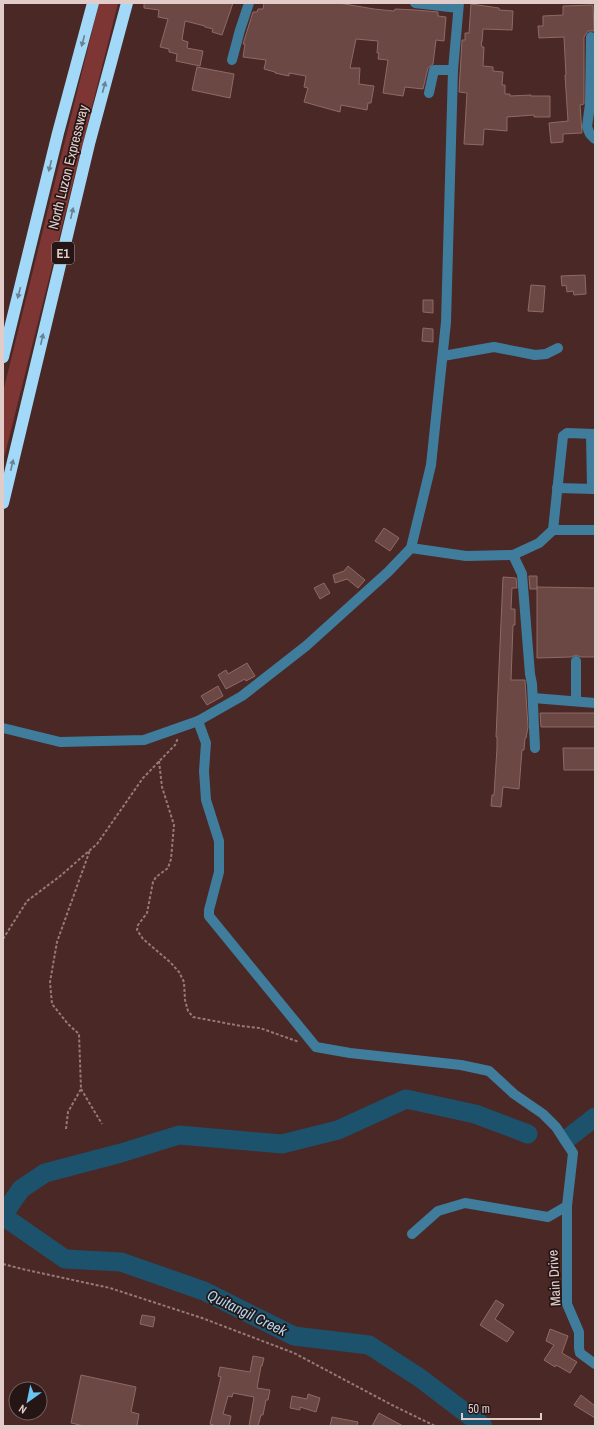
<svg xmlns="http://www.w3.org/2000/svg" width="598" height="1429" viewBox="0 0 598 1429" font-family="'Archivo Narrow',sans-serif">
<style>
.green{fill:#7d3633}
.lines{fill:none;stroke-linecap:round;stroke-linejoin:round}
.river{stroke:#1d526d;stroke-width:19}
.building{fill:#6c4845;stroke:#8f6965}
.path{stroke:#967a78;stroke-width:2;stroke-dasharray:3 2;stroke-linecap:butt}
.minor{stroke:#407d9d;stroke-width:10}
.highway{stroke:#a2d9f8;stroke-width:12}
.oneway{fill:#6a8192}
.labels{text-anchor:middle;stroke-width:3.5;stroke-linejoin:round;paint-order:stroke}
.shield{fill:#251615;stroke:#a99594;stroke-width:1}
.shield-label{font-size:13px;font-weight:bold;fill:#e2ccca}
.street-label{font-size:14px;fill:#e2ccca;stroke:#251615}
.water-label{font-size:15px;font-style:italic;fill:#abd8f2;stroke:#251615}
</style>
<rect width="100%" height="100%" fill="#492826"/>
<path class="green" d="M99,3H118L3,462V392Z"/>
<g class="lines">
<g class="river">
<path d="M568,1138L595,1117"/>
<path d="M3,1215L21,1189L45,1173L121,1153L179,1135L282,1144L338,1130L406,1099L475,1114L528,1134"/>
<path d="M3,1216L65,1259L121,1262L204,1291L294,1336L369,1345L420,1378L483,1426"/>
</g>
</g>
<g class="building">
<path d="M144,3H233L222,35L212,32L213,29L205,27V26L185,21L182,40L188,42L187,48L203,51L200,66L176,61L177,54L169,52V49L160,47L168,19L158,17L159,10L144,8Z"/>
<path d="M264,3H339L374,9L394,11L395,9L416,10L438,12V16L446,17L444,41L436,40L433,64L428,68L423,89L405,87L403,96L383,93L388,60L378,59L379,53H377L378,41L356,39L350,68H360L359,84L374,86L371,103H368L367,110L341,105L340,112L304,102L308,88L304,87L306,76L289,73V76L275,73V72L264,69L266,60L243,57L245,44H243L253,12H257L258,9H263Z"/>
<path d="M471,4L499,8V10L513,11L512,30L483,29L482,42H481L482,47H484L483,66L493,67V71L503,72L502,85H505V94H510V96L531,95V96H550V117H534V115L507,117V131L484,129L483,145L464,144L467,93L459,92L462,40H465V33H469Z"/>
<path d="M593,5L594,31H588L584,37V104L580,105L582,133L563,134V142L551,143L549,123L568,121L565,75H566L564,37L539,38L538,26H543V16L563,15V6Z"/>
<path d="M197,67L234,74L230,98L192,90Z"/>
<path d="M585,275L586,294L574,295L573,291L567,292L566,285L562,286L561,276Z"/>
<path d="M531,285L545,286L543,312L528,311Z"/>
<path d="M423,300H433V313L423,312Z"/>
<path d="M423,328L433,329V342L422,341Z"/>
<path d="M384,528L399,538L390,551L375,541Z"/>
<path d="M348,566L365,580L358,588L347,579L335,583L333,575L344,571Z"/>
<path d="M529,576H537V589H530Z"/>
<path d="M503,577L516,578L517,588H512L511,609H515V625H513L511,680H525L528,727L526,738H525L524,750H522L519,789L503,787L501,807L491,806L492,795H494L497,748V737H496Z"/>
<path d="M324,583L330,593L320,599L314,588Z"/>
<path d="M537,587L595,588V657H581L576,655L571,657L537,658Z"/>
<path d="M247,663L255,676L246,681L245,679L226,689L218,675L226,670L228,674Z"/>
<path d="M218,686L223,696L207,705L201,696Z"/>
<path d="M540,713H595V727H541Z"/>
<path d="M563,748H595V770H564Z"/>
<path d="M496,1300L504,1305L495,1319L514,1332L507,1342L480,1325Z"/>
<path d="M142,1315L155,1317L153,1327L140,1324Z"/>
<path d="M550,1329L568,1336L562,1353L577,1362L570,1373L556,1365L555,1367L544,1360L554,1345L546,1341Z"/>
<path d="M253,1356L264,1358L262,1366H261L257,1388L270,1390L268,1400H266L263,1415H261L258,1426H249L254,1397L233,1393L232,1397L228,1396L223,1414L231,1416L229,1426H216L210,1424L221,1377L218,1376L220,1367L250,1372Z"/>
<path d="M81,1375L136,1387L131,1412L139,1414L137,1426H84L71,1423Z"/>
<path d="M308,1394L320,1398L316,1412L300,1407V1410L290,1408L292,1396L307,1399Z"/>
<path d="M581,1395L595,1406V1418L574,1405Z"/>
<path d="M379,1413L403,1426H372Z"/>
<path d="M332,1417L358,1422L357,1426H330Z"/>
</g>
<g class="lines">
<g class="path">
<path d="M159,761L162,787L174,825L171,859L168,868L156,877L153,882L147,913L138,925L137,930L143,939L170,962L179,972L184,982L185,1000L188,1011L193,1017L241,1026L260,1028L299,1042"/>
<path d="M3,939L27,901L59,877L97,844L143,778L175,745L178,738"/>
<path d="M81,1089L102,1124"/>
<path d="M66,1129L68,1112L81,1089L79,1034L68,1024L52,1004L50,982L57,942L90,850"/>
<path d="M3,1264L22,1269L110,1288L202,1318L294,1353L392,1405L435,1426"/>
</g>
<g class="minor">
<path d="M415,3L458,8"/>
<path d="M591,37L590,104L587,127L590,134L595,139"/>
<path d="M232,60L240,30L249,3"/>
<path d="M429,93L434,70H453"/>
<path d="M443,356L494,347L535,355L546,354L558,348"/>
<path d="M591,434L592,489"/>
<path d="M557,488L595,489"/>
<path d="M553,530L563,436L567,433L595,434"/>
<path d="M411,548L466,556L513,555L539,543L553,530H595"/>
<path d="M513,555L522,574L530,674L532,684L535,748"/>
<path d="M533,698L595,703"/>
<path d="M576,701V661"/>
<path d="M198,721L206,743L204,771L206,800L219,841V872L209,910V916L316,1047L350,1053L461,1065L489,1071L514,1094L543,1114L556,1127L573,1153L567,1206V1304L579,1332V1348L580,1353L595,1364"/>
<path d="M3,728L60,742L144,740L198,721L242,696L306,646L388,572L411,548L431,465L446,322L453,70L459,3"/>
<path d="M412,1234L438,1211L465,1203L548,1217L567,1206"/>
</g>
<g class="highway">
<path d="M3,357L58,133L93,3"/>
<path d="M3,503L89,144L127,3"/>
</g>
</g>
<defs><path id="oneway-solid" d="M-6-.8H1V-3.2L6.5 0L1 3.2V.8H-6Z"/></defs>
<g class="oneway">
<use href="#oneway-solid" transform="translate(83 41) rotate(105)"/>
<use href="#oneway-solid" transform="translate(104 87) rotate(-75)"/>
<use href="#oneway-solid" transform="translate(50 166) rotate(104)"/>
<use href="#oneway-solid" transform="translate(72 213) rotate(-77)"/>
<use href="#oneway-solid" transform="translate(19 293) rotate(104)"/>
<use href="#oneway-solid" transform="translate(42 339) rotate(-77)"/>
<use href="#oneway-solid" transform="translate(12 465) rotate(-77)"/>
</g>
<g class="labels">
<rect class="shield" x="52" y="242" width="22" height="22" rx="3"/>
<g class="shield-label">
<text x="63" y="258">E1</text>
</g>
<g class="street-label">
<text transform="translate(68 167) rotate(-76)" y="5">North Luzon Expressway</text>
<text transform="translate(554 1278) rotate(-93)" y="5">Main Drive</text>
</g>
<g class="water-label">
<text transform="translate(247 1313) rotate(26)" y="5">Quitangil Creek</text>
</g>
</g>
<rect width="598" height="1429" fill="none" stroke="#e2ccca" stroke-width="8"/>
<g transform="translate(28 1401) rotate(213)"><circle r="19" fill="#251615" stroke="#715f5d"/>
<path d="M0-3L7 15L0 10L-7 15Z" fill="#6bc3f2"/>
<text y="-6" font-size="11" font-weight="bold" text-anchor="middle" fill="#e2ccca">N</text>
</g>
<path d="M462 1413v6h79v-6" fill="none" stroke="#e2ccca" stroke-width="2"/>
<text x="468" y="1413" font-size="12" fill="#e2ccca" stroke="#251615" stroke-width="3" paint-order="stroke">50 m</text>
</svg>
